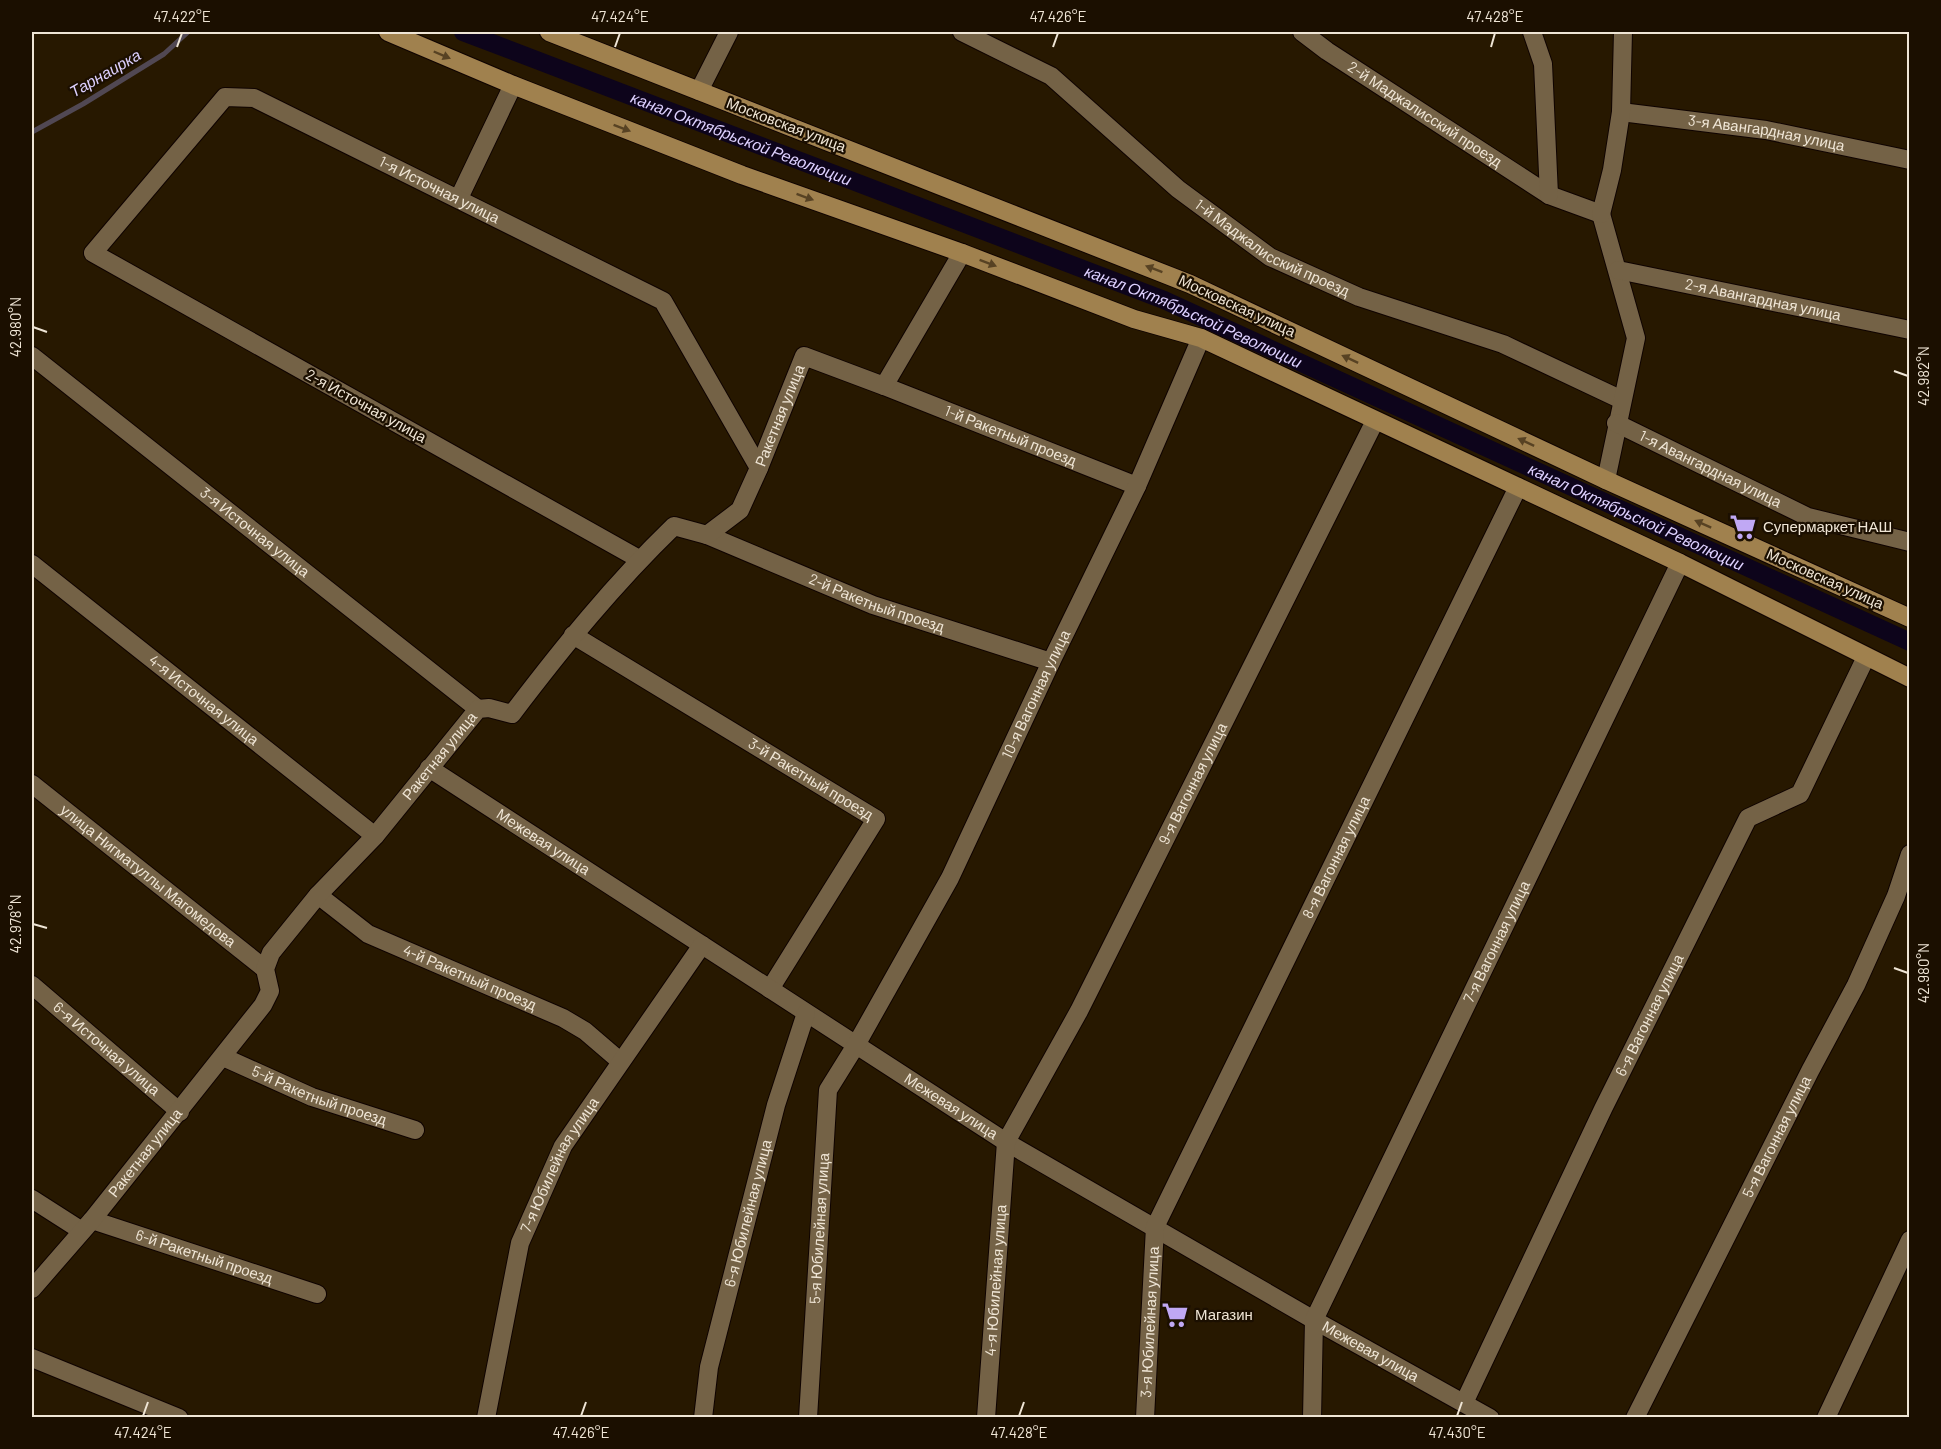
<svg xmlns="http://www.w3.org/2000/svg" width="1941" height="1449" viewBox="0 0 1941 1449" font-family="Barlow,sans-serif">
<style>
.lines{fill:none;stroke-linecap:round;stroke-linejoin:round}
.stream{stroke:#514853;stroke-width:5}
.canal{stroke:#0d041b;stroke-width:18}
.minor-casing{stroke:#0f0300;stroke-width:20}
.major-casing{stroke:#0f0300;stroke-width:20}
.minor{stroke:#746246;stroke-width:18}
.major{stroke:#a0814e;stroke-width:18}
.oneway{fill:#574223}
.ticks{fill:none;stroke:#efe5d5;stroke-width:2}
.labels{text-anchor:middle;stroke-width:4.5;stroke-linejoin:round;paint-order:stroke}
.street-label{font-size:15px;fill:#efe5d5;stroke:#1b0f00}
.poi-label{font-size:15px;fill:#efe5d5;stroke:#1b0f00;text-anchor:start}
.water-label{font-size:16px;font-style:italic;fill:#ddd0fe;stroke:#1b0f00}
.neatline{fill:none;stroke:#efe5d5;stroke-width:2}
.ticks-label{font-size:15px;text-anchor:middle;fill:#efe5d5}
</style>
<rect width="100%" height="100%" fill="#271800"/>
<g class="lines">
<path class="stream" d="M32,132L83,104L164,54L188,32"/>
<path class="canal" id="s1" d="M463,32L1164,300L1910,642"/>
<g class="minor-casing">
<g id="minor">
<path id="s2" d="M962,32L1051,76L1178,189L1270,257L1359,297L1503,344L1622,400"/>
<path id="s3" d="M1302,32L1327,51L1549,195L1601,214"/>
<path d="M1532,32L1543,64L1549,195"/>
<path d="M699,91L729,32"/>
<path id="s4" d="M1621,112L1766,130L1910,160"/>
<path d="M459,198L513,85"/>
<path d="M1601,214L1636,338L1606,480"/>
<path d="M1601,214L1612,170L1621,112L1623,32"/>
<path id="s5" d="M1618,270L1910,330"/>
<path id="s6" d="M32,356L478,709"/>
<path id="s7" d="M884,386L1137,486"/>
<path id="s8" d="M1616,423L1808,517L1910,542"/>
<path id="s9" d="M707,535L873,605L1051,662"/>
<path id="s10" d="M639,559L93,253L225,97L254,98L663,301L759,468"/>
<path id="s11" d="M32,564L375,836"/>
<path id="s12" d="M573,635L876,819L770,989"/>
<path id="s13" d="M429,768L1006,1142L1314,1320L1490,1418"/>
<path id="s14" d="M32,784L265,969"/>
<path id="s15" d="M318,895L368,934L563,1018L585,1031L620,1061"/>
<path id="s16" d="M32,985L180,1112"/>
<path id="s17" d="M223,1057L312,1097L415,1130"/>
<path d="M32,1199L82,1231"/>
<path id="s18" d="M92,1220L317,1294"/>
<path id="s19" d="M32,1289L92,1220L263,1005L270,991L265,969L271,953L318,895L375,836L478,709L489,708L512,714C563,647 613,585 674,526L707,535L740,510L759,468L804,356L884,386L962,253"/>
<path d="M32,1358L179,1418"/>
<path id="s20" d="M1464,1403L1603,1109L1748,818L1800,794L1866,657"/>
<path id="s21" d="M486,1418L520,1243L563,1146L702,945"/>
<path id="s22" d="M703,1418L709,1367L776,1105L806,1013"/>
<path id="s23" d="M808,1418L828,1090L856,1045L950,878L1051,662L1137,486L1201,338"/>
<path id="s24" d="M986,1418L1006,1142L1079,1011L1375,421"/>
<path id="s25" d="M1145,1418L1155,1227L1518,487"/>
<path id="s26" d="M1312,1418L1314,1320L1680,563"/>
<path id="s27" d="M1635,1418L1810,1071L1856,985L1896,896L1910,854"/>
<path d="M1826,1418L1910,1240"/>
</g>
</g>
<g class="major-casing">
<g id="major">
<path d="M388,32L513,85L742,175L962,253L1134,319L1201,338L1680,563L1910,678"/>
<path d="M549,32L1190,284L1606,480L1910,618"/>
</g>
</g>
<use href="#minor" class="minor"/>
<use href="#major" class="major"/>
</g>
<defs><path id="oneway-solid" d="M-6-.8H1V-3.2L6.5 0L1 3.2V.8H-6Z" transform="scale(1.5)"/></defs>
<g class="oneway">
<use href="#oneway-solid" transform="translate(442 55) rotate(23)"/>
<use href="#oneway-solid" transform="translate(622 128) rotate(21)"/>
<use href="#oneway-solid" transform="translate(805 197) rotate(20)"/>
<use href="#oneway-solid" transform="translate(988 263) rotate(21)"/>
<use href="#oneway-solid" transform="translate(1154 269) rotate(-159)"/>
<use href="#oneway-solid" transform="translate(1350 359) rotate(-155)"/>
<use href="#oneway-solid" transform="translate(1526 442) rotate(-155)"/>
<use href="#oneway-solid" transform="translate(1703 524) rotate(-156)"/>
</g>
<path class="ticks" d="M177,47L182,33M615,47L620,33M1053,47L1058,33M1491,47L1495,33M33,327L47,332M1894,371L1908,376M33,924L47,928M1894,968L1908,973M143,1416L148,1402M581,1416L586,1402M1019,1416L1024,1402M1457,1416L1462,1402"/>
<defs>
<g id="supermarket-bare" transform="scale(2.07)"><path d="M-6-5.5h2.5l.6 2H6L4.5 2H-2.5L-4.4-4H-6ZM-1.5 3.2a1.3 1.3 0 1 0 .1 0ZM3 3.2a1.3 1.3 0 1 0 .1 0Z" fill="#c0a8f4" stroke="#1b0f00" stroke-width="2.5" paint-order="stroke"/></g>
</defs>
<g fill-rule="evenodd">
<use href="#supermarket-bare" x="1743" y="527"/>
<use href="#supermarket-bare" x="1175" y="1315"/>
</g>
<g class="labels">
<g class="street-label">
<text dy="5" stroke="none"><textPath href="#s3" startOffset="148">2-й Маджалисский проезд</textPath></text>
<text transform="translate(786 125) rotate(21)" y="5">Московская улица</text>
<text dy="5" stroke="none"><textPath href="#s4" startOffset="147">3-я Авангардная улица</textPath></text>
<text dy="5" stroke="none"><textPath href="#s10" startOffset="1066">1-я Источная улица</textPath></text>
<text dy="5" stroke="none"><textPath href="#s2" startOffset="381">1-й Маджалисский проезд</textPath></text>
<text dy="5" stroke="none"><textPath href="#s5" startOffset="148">2-я Авангардная улица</textPath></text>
<text transform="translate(1237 306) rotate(25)" y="5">Московская улица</text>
<text transform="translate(366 406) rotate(29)" y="5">2-я Источная улица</text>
<text dy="5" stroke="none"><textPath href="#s19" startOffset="1203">Ракетная улица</textPath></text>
<text dy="5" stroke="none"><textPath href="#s7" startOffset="136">1-й Ракетный проезд</textPath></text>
<text dy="5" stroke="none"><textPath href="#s8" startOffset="105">1-я Авангардная улица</textPath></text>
<text dy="5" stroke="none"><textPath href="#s6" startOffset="284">3-я Источная улица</textPath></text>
<text transform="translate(1825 579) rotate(24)" y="5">Московская улица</text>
<text dy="5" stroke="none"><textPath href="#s9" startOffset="183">2-й Ракетный проезд</textPath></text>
<text dy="5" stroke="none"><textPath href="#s23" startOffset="776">10-я Вагонная улица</textPath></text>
<text dy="5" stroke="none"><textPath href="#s11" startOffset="219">4-я Источная улица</textPath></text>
<text dy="5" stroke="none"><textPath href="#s19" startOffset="681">Ракетная улица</textPath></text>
<text dy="5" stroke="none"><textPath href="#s12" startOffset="278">3-й Ракетный проезд</textPath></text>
<text dy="5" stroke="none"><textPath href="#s24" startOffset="681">9-я Вагонная улица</textPath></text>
<text dy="5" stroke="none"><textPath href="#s13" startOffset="136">Межевая улица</textPath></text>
<text dy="5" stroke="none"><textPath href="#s25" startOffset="603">8-я Вагонная улица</textPath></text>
<text dy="5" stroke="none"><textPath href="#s14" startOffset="148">улица Нигматуллы Магомедова</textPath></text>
<text dy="5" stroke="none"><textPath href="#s26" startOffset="518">7-я Вагонная улица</textPath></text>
<text dy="5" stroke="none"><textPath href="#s15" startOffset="174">4-й Ракетный проезд</textPath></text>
<text dy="5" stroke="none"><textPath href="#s20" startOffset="430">6-я Вагонная улица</textPath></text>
<text dy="5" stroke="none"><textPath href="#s16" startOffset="98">6-я Источная улица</textPath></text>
<text dy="5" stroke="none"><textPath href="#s17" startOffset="104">5-й Ракетный проезд</textPath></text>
<text dy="5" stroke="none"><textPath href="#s13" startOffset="622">Межевая улица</textPath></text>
<text dy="5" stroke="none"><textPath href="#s27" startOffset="315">5-я Вагонная улица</textPath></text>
<text dy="5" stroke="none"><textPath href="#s19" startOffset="177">Ракетная улица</textPath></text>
<text dy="5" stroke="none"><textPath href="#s21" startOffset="266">7-я Юбилейная улица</textPath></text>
<text dy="5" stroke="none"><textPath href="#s22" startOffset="210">6-я Юбилейная улица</textPath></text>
<text dy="5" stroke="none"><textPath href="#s23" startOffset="190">5-я Юбилейная улица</textPath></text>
<text dy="5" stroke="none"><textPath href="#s18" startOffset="118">6-й Ракетный проезд</textPath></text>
<text dy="5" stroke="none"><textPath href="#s24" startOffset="138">4-я Юбилейная улица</textPath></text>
<text dy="5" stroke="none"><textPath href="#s25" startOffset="96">3-я Юбилейная улица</textPath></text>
<text dy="5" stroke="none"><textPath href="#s13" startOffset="1108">Межевая улица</textPath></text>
</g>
<g class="poi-label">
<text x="1763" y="532">Супермаркет НАШ</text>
<text x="1195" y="1320">Магазин</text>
</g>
<g class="water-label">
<text transform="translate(105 73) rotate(-30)" y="6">Тарнаирка</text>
<text dy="6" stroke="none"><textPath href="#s1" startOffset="298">канал Октябрьской Революции</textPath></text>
<text dy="6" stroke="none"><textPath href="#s1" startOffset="784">канал Октябрьской Революции</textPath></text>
<text dy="6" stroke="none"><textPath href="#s1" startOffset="1270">канал Октябрьской Революции</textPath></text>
</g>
</g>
<rect width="1941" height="1449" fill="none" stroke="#1b0f00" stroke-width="66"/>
<rect x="33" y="33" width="1875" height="1383" class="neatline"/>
<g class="ticks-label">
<text x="182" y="22">47.422°E</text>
<text x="620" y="22">47.424°E</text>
<text x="1058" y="22">47.426°E</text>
<text x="1495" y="22">47.428°E</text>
<text transform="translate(16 327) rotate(-90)" y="5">42.980°N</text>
<text transform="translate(1924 376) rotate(-90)" y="5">42.982°N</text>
<text transform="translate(16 924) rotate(-90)" y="5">42.978°N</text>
<text transform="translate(1924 973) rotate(-90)" y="5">42.980°N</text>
<text x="143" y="1438">47.424°E</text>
<text x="581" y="1438">47.426°E</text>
<text x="1019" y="1438">47.428°E</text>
<text x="1457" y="1438">47.430°E</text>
</g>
</svg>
